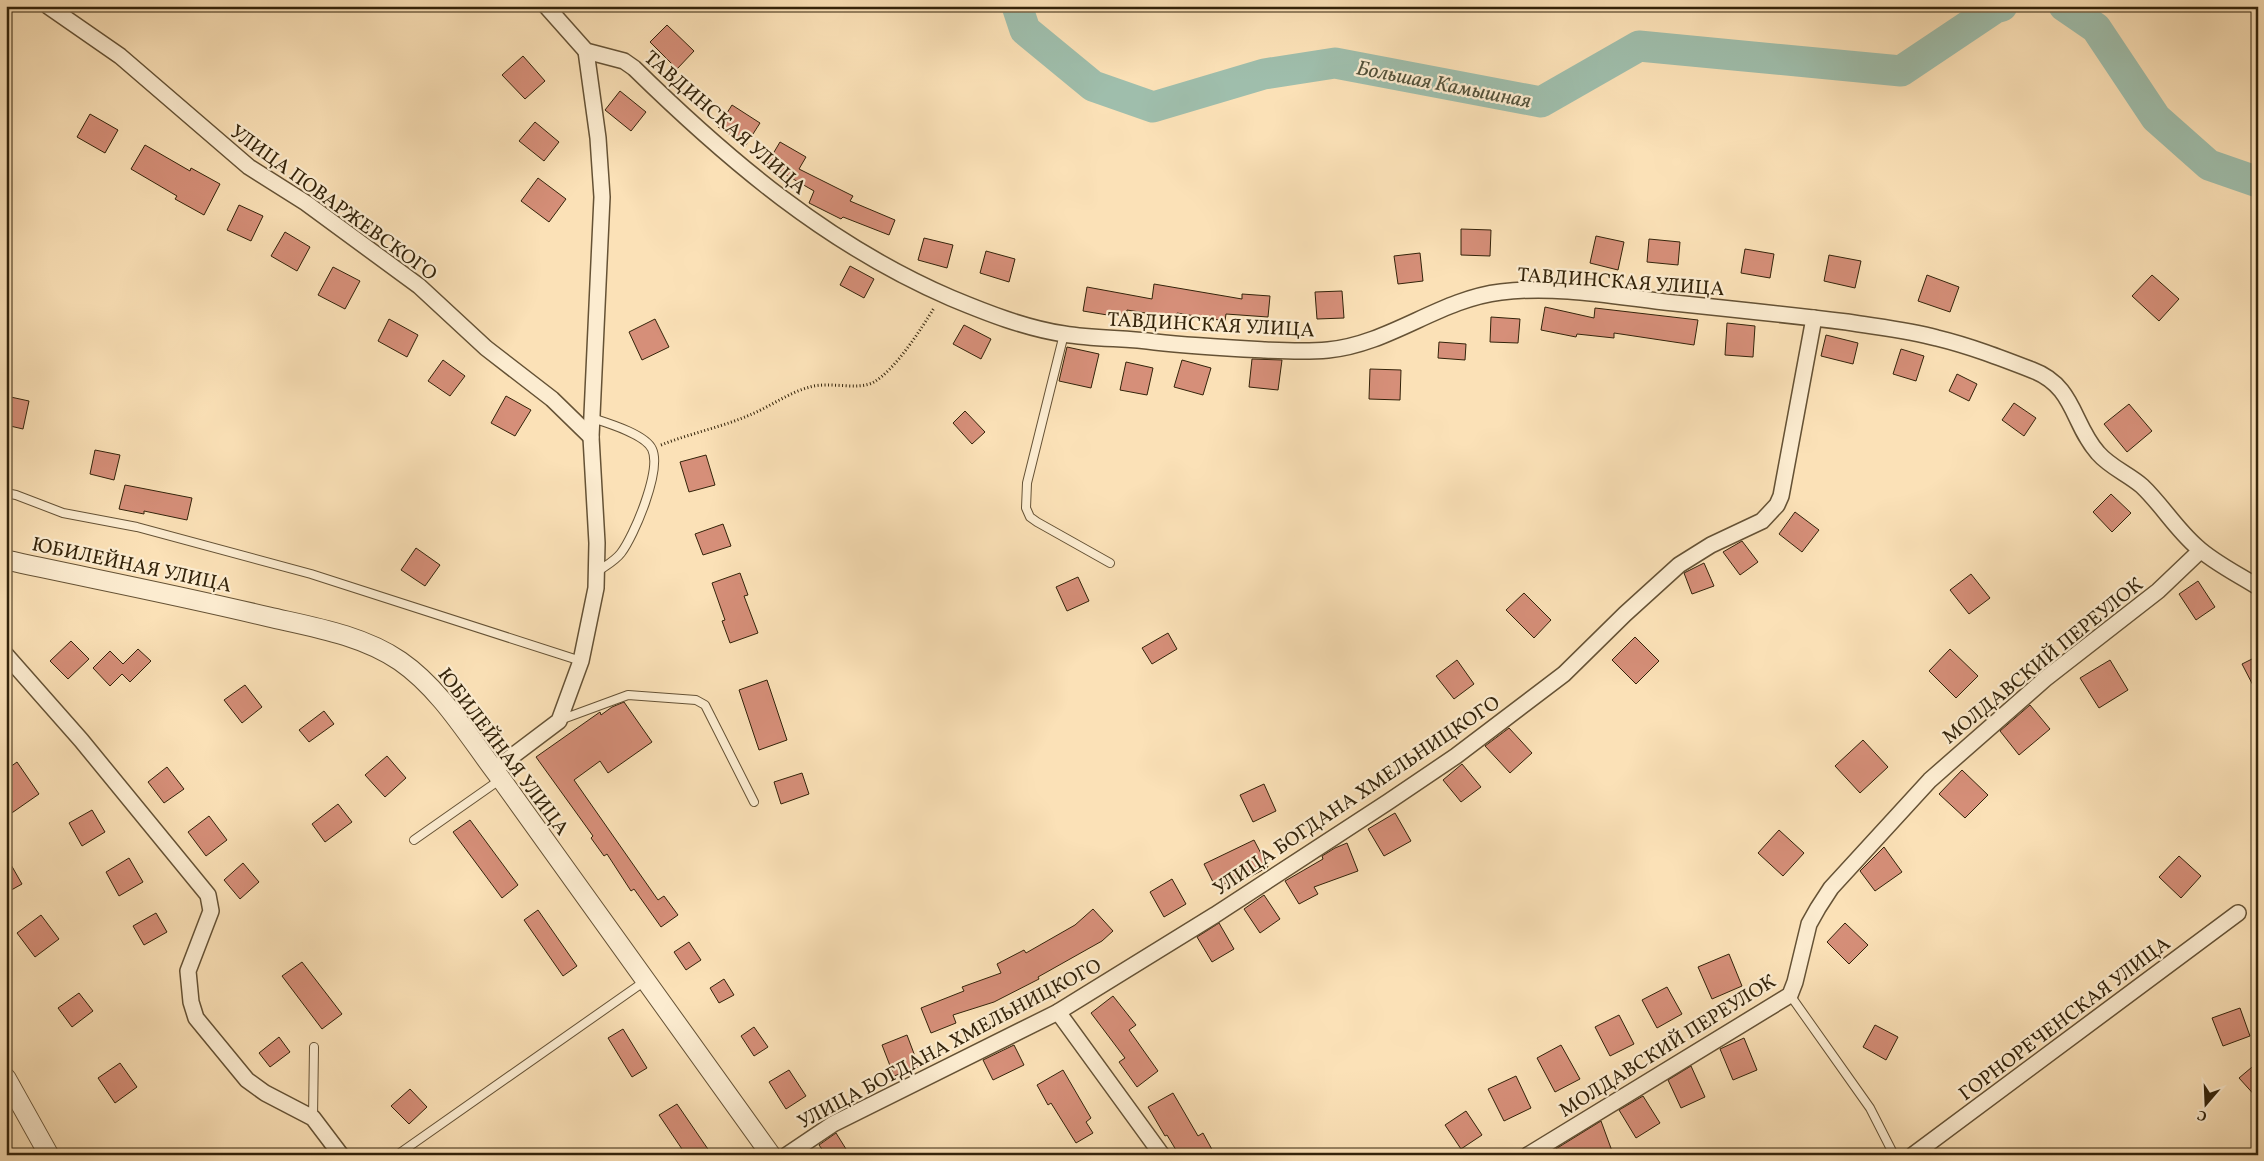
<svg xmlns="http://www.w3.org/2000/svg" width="2264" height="1161" viewBox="0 0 2264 1161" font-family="Vollkorn,serif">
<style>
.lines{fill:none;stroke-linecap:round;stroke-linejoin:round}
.river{stroke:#9fbeac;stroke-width:31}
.building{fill:#d68f79;stroke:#33230a}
.service-casing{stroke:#655235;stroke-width:10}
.minor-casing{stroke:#655235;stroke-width:18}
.tertiary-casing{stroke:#655235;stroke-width:21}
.path{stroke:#33230a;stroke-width:3;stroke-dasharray:1 2.5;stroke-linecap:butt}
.service{stroke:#fcecd0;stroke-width:8}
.minor{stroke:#fcecd0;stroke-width:15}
.tertiary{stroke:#fcecd0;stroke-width:19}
.labels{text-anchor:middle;stroke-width:4.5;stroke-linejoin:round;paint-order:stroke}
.street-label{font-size:20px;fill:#33230a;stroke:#fcecd0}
.water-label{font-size:21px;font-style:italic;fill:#53523b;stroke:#fcecd0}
</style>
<rect width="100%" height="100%" fill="#fbe1b7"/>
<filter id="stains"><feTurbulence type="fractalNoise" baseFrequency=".004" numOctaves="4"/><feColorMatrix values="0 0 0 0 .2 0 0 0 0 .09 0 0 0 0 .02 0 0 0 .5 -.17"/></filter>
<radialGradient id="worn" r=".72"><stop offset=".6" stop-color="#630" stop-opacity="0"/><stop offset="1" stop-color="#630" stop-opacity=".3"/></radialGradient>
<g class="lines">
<g class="river">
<path d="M1017,6L1025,30L1093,86L1153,107L1264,74L1335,63L1541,102L1639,46L1901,71L1995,8L2002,6"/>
<path d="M2064,6L2096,28L2156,118L2209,165L2258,182"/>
</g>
</g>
<g class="building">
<path d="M667,25L694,51L677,69L650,42Z"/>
<path d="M523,56L545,81L525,99L502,75Z"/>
<path d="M620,91L646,112L631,131L605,110Z"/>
<path d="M732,105L760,123L746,145L718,127Z"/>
<path d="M90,114L118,130L105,153L77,137Z"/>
<path d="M535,122L559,142L544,161L519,141Z"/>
<path d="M780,142L806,157L799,169L853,196L850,201L895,220L889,235L843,217L841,219L809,203L814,191L767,164Z"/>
<path d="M145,145L190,171L191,168L220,184L204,215L175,199L177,196L131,169Z"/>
<path d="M538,178L566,199L549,222L521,201Z"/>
<path d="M239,205L263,216L251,241L227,230Z"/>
<path d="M1461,229L1491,230L1490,256L1461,255Z"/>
<path d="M285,232L310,247L297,271L271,256Z"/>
<path d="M1596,236L1624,242L1618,270L1590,263Z"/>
<path d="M924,238L953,245L947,268L918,260Z"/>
<path d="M1649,239L1680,242L1678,265L1647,262Z"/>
<path d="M1745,249L1774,254L1770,278L1741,273Z"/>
<path d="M986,251L1015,259L1009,282L980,273Z"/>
<path d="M1420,253L1423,281L1398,284L1394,256Z"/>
<path d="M1829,255L1861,261L1855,288L1824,281Z"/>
<path d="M850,266L874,279L864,298L840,285Z"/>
<path d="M333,267L360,281L345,309L318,295Z"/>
<path d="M1927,275L1959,287L1950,312L1918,301Z"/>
<path d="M2152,275L2179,299L2159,321L2132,296Z"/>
<path d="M1154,284L1242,299V294L1270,296L1268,317L1226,314L1225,321L1177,313L1176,318L1127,310L1126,318L1083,311L1087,287L1152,299Z"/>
<path d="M1342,291L1344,318L1317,319L1315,292Z"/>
<path d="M1545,307L1594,318L1595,308L1698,320L1694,345L1614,333V338L1577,334L1576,337L1541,330Z"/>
<path d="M1491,317L1520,319L1518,343L1490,342Z"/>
<path d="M389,319L418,335L407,357L378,341Z"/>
<path d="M655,319L669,347L642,360L629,332Z"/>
<path d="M1727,323L1755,326L1753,357L1725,355Z"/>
<path d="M964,325L991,339L981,359L953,344Z"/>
<path d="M1826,335L1858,343L1853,364L1821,356Z"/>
<path d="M1439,342L1466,344L1465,360L1438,358Z"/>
<path d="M1067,347L1099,354L1091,388L1059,381Z"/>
<path d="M1901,349L1924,356L1916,381L1893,374Z"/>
<path d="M1252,359L1282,360L1278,390L1249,387Z"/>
<path d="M443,360L465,376L450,396L428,381Z"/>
<path d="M1182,360L1211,368L1203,395L1174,387Z"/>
<path d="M1126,362L1153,368L1147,395L1120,390Z"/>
<path d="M1370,369L1401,370L1400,400L1369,399Z"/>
<path d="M1957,374L1977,384L1969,401L1949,391Z"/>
<path d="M6,396L29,401L23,429L6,425Z"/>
<path d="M506,396L531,410L515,436L491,423Z"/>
<path d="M2014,403L2036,418L2024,436L2002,420Z"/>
<path d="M2129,404L2152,431L2127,452L2104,424Z"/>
<path d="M965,411L985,432L972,444L953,423Z"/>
<path d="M95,450L120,455L114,480L90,474Z"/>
<path d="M706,455L715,485L689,492L680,462Z"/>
<path d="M125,485L192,498L187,520L144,511V514L119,509Z"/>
<path d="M2111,494L2131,513L2112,532L2093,512Z"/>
<path d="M1795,512L1819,530L1802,552L1779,534Z"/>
<path d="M723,524L731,546L703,555L695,534Z"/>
<path d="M1742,541L1758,562L1740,575L1723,552Z"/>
<path d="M416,548L440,565L425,586L401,570Z"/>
<path d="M1704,563L1714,586L1692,594L1684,573Z"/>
<path d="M740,573L748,595L744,596L758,633L730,643L722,621L725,620L712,583Z"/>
<path d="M1971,574L1990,598L1969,614L1950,590Z"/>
<path d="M1078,577L1089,601L1067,611L1056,587Z"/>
<path d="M2198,581L2215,607L2196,620L2179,594Z"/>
<path d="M1524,593L1551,620L1534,638L1506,610Z"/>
<path d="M1168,633L1177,649L1152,664L1142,648Z"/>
<path d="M1635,637L1659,661L1636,684L1612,660Z"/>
<path d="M71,641L89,659L68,679L50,661Z"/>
<path d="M138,649L151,661L130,682L122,674L110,686L93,668L110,651L123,664Z"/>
<path d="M1950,649L1978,676L1956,698L1929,671Z"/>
<path d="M2258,656V695L2242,664Z"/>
<path d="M1457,660L1474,684L1454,699L1436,676Z"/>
<path d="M2110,660L2128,690L2099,708L2080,678Z"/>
<path d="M767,680L787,740L759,750L739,690Z"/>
<path d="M245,685L262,707L242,723L224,700Z"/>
<path d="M624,702L652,742L608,773L600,761L574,780L658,900L664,896L678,915L661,927L634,889L631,891L607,854L604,856L591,838L593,836L536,757L600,712L601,715L612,707Z"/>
<path d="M2030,705L2050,729L2019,755L2000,731Z"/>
<path d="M324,711L334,724L309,742L299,730Z"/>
<path d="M1509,728L1532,753L1510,773L1485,746Z"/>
<path d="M1863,740L1888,767L1860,793L1835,766Z"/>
<path d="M387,756L406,778L385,797L365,775Z"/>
<path d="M17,762L39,794L6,817V770Z"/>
<path d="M1462,764L1481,787L1461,802L1443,780Z"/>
<path d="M167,767L184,789L164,803L148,782Z"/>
<path d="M1962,770L1988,795L1965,818L1939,794Z"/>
<path d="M802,773L809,794L781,804L774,782Z"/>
<path d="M1264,784L1276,811L1253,822L1240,795Z"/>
<path d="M338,804L352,822L325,842L312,824Z"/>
<path d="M92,810L105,832L82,846L69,823Z"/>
<path d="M1395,813L1411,841L1384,856L1368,829Z"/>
<path d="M209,816L227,840L206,856L188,832Z"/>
<path d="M470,820L518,885L502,898L453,832Z"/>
<path d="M1779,830L1804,853L1783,876L1758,853Z"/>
<path d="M1254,840L1268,867L1250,877L1248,872L1216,888L1204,864Z"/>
<path d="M1347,843L1358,871L1314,887L1318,894L1299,904L1285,881L1323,859L1322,856L1335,848Z"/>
<path d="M1884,847L1902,872L1875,891L1860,871Z"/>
<path d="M6,856L22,884L6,893Z"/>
<path d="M2179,856L2201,876L2181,898L2159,877Z"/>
<path d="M129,858L143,882L119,896L106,872Z"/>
<path d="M243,863L259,882L240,899L224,880Z"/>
<path d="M1172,879L1186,904L1164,917L1150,892Z"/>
<path d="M1264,895L1280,919L1260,933L1244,909Z"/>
<path d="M1093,909L1113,931L1102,941L1038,977L1039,979L994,1002L953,1015L956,1023L931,1033L921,1008L964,991L962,987L1001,973L997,964L1024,950L1026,953L1075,925Z"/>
<path d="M538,910L577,966L563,976L524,920Z"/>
<path d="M156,913L167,932L144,945L133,926Z"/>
<path d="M41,915L59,939L35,957L17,933Z"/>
<path d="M1219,923L1234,949L1212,962L1197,937Z"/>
<path d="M1845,923L1868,945L1849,964L1827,942Z"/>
<path d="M689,942L701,960L686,970L674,952Z"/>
<path d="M1729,954L1742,986L1712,999L1698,967Z"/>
<path d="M302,962L342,1014L322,1029L282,976Z"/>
<path d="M724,979L734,995L719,1003L710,988Z"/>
<path d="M1667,987L1682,1014L1657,1028L1642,1000Z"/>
<path d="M79,993L93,1011L72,1027L58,1008Z"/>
<path d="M1113,996L1136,1025L1129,1030L1158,1071L1137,1087L1119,1062L1125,1058L1091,1013Z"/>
<path d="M2240,1008L2250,1036L2223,1046L2212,1018Z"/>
<path d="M1619,1015L1634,1044L1610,1056L1595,1027Z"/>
<path d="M1875,1025L1898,1037L1886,1060L1863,1047Z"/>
<path d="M754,1027L768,1047L754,1056L741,1036Z"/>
<path d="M623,1029L647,1068L632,1077L608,1038Z"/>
<path d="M907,1035L919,1067L894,1076L882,1045Z"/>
<path d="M279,1037L290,1052L270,1067L259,1053Z"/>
<path d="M1744,1038L1757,1070L1733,1080L1720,1049Z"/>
<path d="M1014,1045L1024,1065L993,1080L983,1060Z"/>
<path d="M1561,1045L1580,1079L1555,1092L1537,1058Z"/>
<path d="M2258,1062V1099L2239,1078Z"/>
<path d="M120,1063L137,1087L115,1103L98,1078Z"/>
<path d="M1691,1066L1705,1097L1681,1108L1668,1080Z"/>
<path d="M789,1070L806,1096L786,1109L769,1082Z"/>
<path d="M1063,1070L1091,1118L1086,1122L1093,1133L1076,1143L1051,1103L1048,1105L1037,1085Z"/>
<path d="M1516,1076L1531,1108L1504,1121L1488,1089Z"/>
<path d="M410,1089L427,1107L409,1124L391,1106Z"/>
<path d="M1173,1093L1198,1136L1203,1133L1215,1155H1179L1167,1135L1165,1136L1148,1107Z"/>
<path d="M1643,1096L1660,1123L1636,1138L1619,1110Z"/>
<path d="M677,1104L712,1155H686L659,1115Z"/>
<path d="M1466,1111L1482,1135L1461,1149L1445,1125Z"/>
<path d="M1601,1121L1612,1151L1602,1155H1546Z"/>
<path d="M836,1133L846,1149L837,1155H826L819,1145Z"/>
</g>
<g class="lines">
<g class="service-casing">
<g id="service">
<path d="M1064,334L1027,483L1026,508L1030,517L1037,522L1110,563"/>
<path d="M592,418C607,423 645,434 652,449C662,470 634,536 621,553C615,561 605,566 597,572"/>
<path d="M6,493L16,495L63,513L137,527L311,574L581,661"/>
<path d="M560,720L628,695L696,700L705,705L754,802"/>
<path d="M414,840L501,779"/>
<path d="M1790,995L1870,1108L1894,1155"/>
<path d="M313,1118L314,1047"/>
<path d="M397,1155L645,981"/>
</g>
</g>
<g class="minor-casing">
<g id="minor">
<path d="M48,6L120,56L249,167L306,203L419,286L486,348L552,399L591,437"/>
<path d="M546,6L586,51L624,61L634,68C729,161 828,245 951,298C987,313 1025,328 1064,334C1094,339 1125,338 1155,342C1191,346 1228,348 1264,350C1286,351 1307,352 1328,350C1390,344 1440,299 1501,292C1558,285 1618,297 1674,303C1732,309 1789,315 1847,322C1877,327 1908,330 1937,338C1970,346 2001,358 2032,370C2075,386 2072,424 2098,453C2110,467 2128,474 2142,486C2162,505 2176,529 2197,547C2213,562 2239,575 2258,587"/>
<path d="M6,655L81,740L208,895L211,911L188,971L191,1002L196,1018L247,1080L265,1093L313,1118L341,1155"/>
<path d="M494,770L559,721L581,661L596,588L597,543L591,437L602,197L598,138L586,51"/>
<path d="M1058,1012L1162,1155"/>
<path d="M787,1155L833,1124L1058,1012L1215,915L1388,802L1456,756L1564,674L1625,614L1679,565L1711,545L1762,521L1777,505L1781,496L1814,318"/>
<path d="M1528,1155L1790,995L1795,982L1809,924L1818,908L1831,888L1930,780L2045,679L2158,591L2200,551"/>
<path d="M1913,1155L2238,913"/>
</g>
</g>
<g class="tertiary-casing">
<g id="tertiary">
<path d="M6,560C94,579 182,596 269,617C313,627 362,635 400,661C442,690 470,739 501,779L771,1155"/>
<path d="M6,1078L49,1155"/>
</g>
</g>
<path class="path" d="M661,445C691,433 723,427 752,414C771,406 790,392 810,387C830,381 858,391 874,382C896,369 921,329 934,308"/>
<use href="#service" class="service"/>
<use href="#minor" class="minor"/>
<use href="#tertiary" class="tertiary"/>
</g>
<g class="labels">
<g class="street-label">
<text transform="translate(726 122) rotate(41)" y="7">ТАВДИНСКАЯ УЛИЦА</text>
<text transform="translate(334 202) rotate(36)" y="7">УЛИЦА ПОВАРЖЕВСКОГО</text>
<text transform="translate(1621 281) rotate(4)" y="7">ТАВДИНСКАЯ УЛИЦА</text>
<text transform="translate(1211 324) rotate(3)" y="7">ТАВДИНСКАЯ УЛИЦА</text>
<text transform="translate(132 564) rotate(12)" y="7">ЮБИЛЕЙНАЯ УЛИЦА</text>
<text transform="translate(2042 660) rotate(-39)" y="7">МОЛДАВСКИЙ ПЕРЕУЛОК</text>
<text transform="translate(504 751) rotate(53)" y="7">ЮБИЛЕЙНАЯ УЛИЦА</text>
<text transform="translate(1356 795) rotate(-34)" y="7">УЛИЦА БОГДАНА ХМЕЛЬНИЦКОГО</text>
<text transform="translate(2064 1018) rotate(-37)" y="7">ГОРНОРЕЧЕНСКАЯ УЛИЦА</text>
<text transform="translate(949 1043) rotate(-28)" y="7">УЛИЦА БОГДАНА ХМЕЛЬНИЦКОГО</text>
<text transform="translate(1667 1045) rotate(-32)" y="7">МОЛДАВСКИЙ ПЕРЕУЛОК</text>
</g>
<g class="water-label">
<text transform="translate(1444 84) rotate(11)" y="7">Большая Камышная</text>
</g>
</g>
<rect width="2264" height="1161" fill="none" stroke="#fbe1b7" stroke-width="25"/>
<rect x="8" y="8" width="2249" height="1146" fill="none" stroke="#33230a" stroke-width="2.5"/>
<rect x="12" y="12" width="2239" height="1136" fill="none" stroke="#33230a"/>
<g transform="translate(2206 1104) rotate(199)" stroke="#fcecd0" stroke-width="4" paint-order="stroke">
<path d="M0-4L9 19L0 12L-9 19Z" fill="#33230a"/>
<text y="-8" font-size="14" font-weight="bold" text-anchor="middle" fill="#33230a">С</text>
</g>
<rect width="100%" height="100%" filter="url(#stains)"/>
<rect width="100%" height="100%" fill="url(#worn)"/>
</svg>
